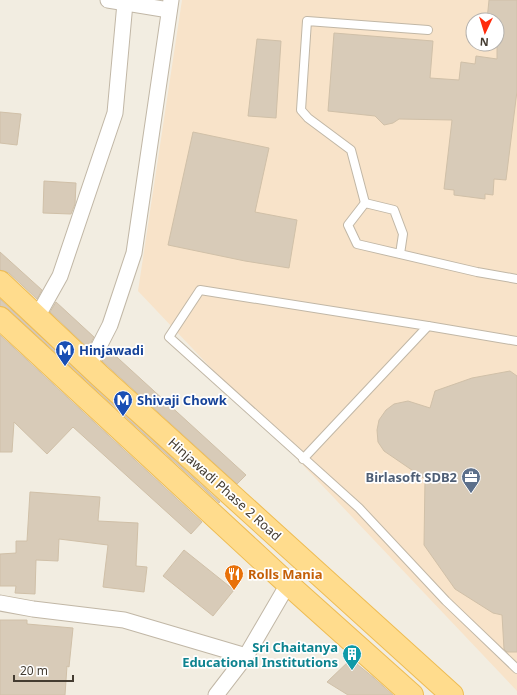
<svg xmlns="http://www.w3.org/2000/svg" width="517" height="695" viewBox="0 0 517 695" font-family="'Noto Sans',sans-serif">
<style>
.commercial{fill:#f8e3c9;fill-rule:evenodd}
.building{fill:#d8cbb8;stroke:#d0c0a8}
.lines{fill:none;stroke-linecap:round;stroke-linejoin:round}
.lane-casing{stroke:#c1b7a6;stroke-width:10}
.street-casing{stroke:#c1b7a6;stroke-width:17}
.primary-casing{stroke:#eebc53;stroke-width:24}
.lane{stroke:#fff;stroke-width:8}
.street{stroke:#fff;stroke-width:15}
.primary{stroke:#ffdc8d;stroke-width:22}
.labels{text-anchor:middle;stroke-width:3.5;stroke-linejoin:round;paint-order:stroke}
.transit-label{font-size:13px;font-weight:bold;fill:#164399;stroke:#fff;text-anchor:start}
.service-label{font-size:13px;font-weight:bold;fill:#4e5e75;stroke:#fff;text-anchor:end}
.street-label{font-size:13px;fill:#443c31;stroke:#fff}
.food-label{font-size:13px;font-weight:bold;fill:#c56008;stroke:#fff;text-anchor:start}
.culture-label{font-size:13px;font-weight:bold;fill:#0d838f;stroke:#fff;text-anchor:end}
</style>
<rect width="100%" height="100%" fill="#f2ede1"/>
<path class="commercial" d="M182,0H517V691L138,291ZM473,20H497V44H473Z"/>
<g class="building">
<path d="M489,0H517V91L506,180L494,179L493,195L485,194V199L454,195V190L444,189L452,120L399,119L393,123L384,125L375,116L328,111L334,33L433,41L430,78L459,80L461,62L475,64L476,56L497,59V20H487Z"/>
<path d="M257,39L281,41L276,118L248,116Z"/>
<path d="M0,112L21,114L17,145L0,143Z"/>
<path d="M193,132L269,148L255,212L297,220L289,268L245,261L168,245Z"/>
<path d="M44,181L76,183L75,204L71,214L43,213Z"/>
<path d="M0,252L42,290L37,299L9,273L0,270Z"/>
<path d="M0,299L220,502L219,503L8,309L0,306Z"/>
<path d="M56,302L94,337L88,348L50,312Z"/>
<path d="M0,335L202,522L191,534L73,427L47,454L14,422L12,452H0Z"/>
<path d="M108,349L246,475L237,484L102,361Z"/>
<path d="M510,371L517,376V652H507L504,649L502,615L493,613L455,589L424,545L425,479L384,451L378,442L377,430L379,420L386,410L394,404L408,401L430,408L435,391L472,378Z"/>
<path d="M30,492L100,497L98,521L138,523L136,566L147,567L144,592L103,587L108,545L59,539L58,561L36,560L35,594L15,593L16,586H0V554L16,553V541H27Z"/>
<path d="M184,550L234,590L213,616L163,576Z"/>
<path d="M0,620H27V624L73,628L69,667L67,666L65,695H0Z"/>
<path d="M351,659L374,678L393,695H348L327,682Z"/>
</g>
<g class="lines">
<g class="lane-casing">
<g id="lane">
<path d="M365,203L351,150L308,118L301,110L307,21L428,30"/>
<path d="M400,254L403,234L394,210L365,203L348,225L357,244L477,272L517,279"/>
<path d="M428,326L517,341"/>
<path d="M303,459L428,326L200,290L169,337L359,508L446,601L517,669"/>
</g>
</g>
<g class="street-casing">
<g id="street">
<path d="M108,0L169,10"/>
<path d="M37,317L60,276L115,113L125,3"/>
<path d="M89,366L110,325L134,253L171,0"/>
<path d="M0,603L33,609L124,620L246,656"/>
<path d="M216,695L246,656L288,584"/>
</g>
</g>
<g class="primary-casing">
<g id="primary">
<path d="M0,282L100,376L452,695"/>
<path d="M0,318L288,584L412,695"/>
</g>
</g>
<use href="#lane" class="lane"/>
<use href="#street" class="street"/>
<use href="#primary" class="primary"/>
</g>
<defs>
<g id="metro-pin" transform="scale(1)"><path d="M0 17L-7.5 6A9.5 9.5 0 1 1 7.5 6Z" fill="#1a4fb4" stroke="#fff"/><path d="M-5.5 5V-5H-3L0 0L3-5H5.5V5H3V-.5L0 4L-3-.5V5Z" fill="#fff"/></g>
<g id="office-pin" transform="scale(1)"><path d="M0 17L-7.5 6A9.5 9.5 0 1 1 7.5 6Z" fill="#5c6f8a" stroke="#fff"/><path d="M-6-3h4V-5.5h4V-3h4V5H-6ZM-1-4.5V-3h2v-1.5ZM-6 0V1H6V0Z" fill="#fff"/></g>
<g id="restaurant-pin" transform="scale(1)"><path d="M0 17L-7.5 6A9.5 9.5 0 1 1 7.5 6Z" fill="#e8710a" stroke="#fff"/><path d="M-5-6h1v4h1v-4h1v4h1v-4h1v5L-1.5 .5V6h-2V.5L-5-1ZM5-6V6H3V1.5H1.5Q1.5-4 5-6Z" fill="#fff"/></g>
<g id="building-pin" transform="scale(1)"><path d="M0 17L-7.5 6A9.5 9.5 0 1 1 7.5 6Z" fill="#0f9aa8" stroke="#fff"/><path d="M-4-6H4V6H1V3H-1V6H-4ZM-2.5-4.3h1.7v1.8h-1.7ZM.8-4.3h1.7v1.8H.8ZM-2.5-1h1.7V.8h-1.7ZM.8-1h1.7V.8H.8Z" fill="#fff"/></g>
</defs>
<g fill-rule="evenodd">
<use href="#metro-pin" x="65" y="350"/>
<use href="#metro-pin" x="123" y="400"/>
<use href="#office-pin" x="471" y="477"/>
<use href="#restaurant-pin" x="234" y="574"/>
<use href="#building-pin" x="352" y="654"/>
</g>
<g class="labels">
<g class="transit-label">
<text x="79" y="355">Hinjawadi</text>
<text x="137" y="405">Shivaji Chowk</text>
</g>
<g class="service-label">
<text x="457" y="482">Birlasoft SDB2</text>
</g>
<g class="street-label">
<text transform="translate(225 489) rotate(42)" y="5">Hinjawadi Phase 2 Road</text>
</g>
<g class="food-label">
<text x="248" y="579">Rolls Mania</text>
</g>
<g class="culture-label">
<text x="338" y="652">Sri Chaitanya<tspan x="338" dy="15">Educational Institutions</tspan></text>
</g>
</g>
<g transform="translate(485 32) rotate(184)"><circle r="19" fill="#ffffff" stroke="#b4b1ad"/>
<path d="M0-3L7 15L0 10L-7 15Z" fill="#ff2b0b"/>
<text y="-6" font-size="11" font-weight="bold" text-anchor="middle" fill="#443c31">N</text>
</g>
<path d="M14 675v6h59v-6" fill="none" stroke="#443c31" stroke-width="2"/>
<text x="20" y="675" font-size="12" fill="#443c31" stroke="#ffffff" stroke-width="3" paint-order="stroke">20 m</text>
</svg>
